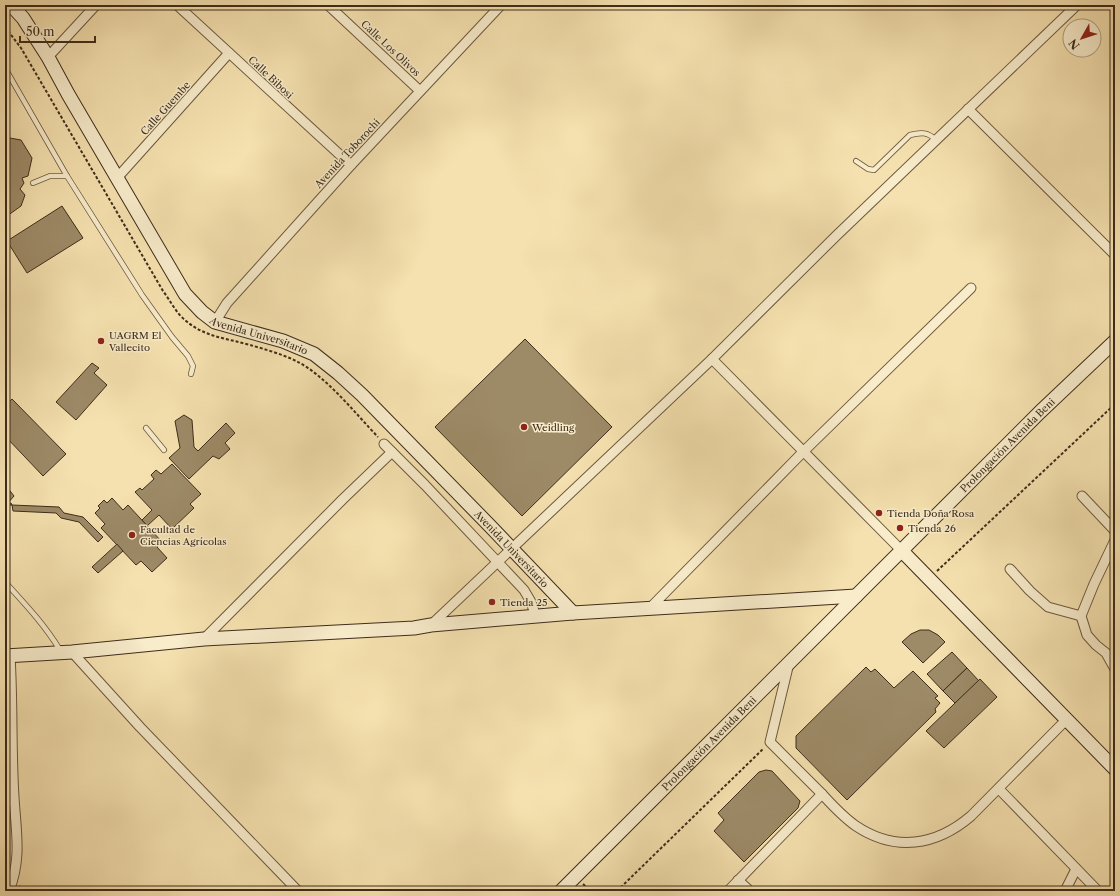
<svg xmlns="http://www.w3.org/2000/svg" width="1120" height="896" viewBox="0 0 1120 896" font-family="'Libre Caslon Text',serif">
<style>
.building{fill:#9d8a67;stroke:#3e2c1a}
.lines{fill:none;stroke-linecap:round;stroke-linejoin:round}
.lane-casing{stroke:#6c593f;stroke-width:6}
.street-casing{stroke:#6c593f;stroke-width:11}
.secondary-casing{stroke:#3e2c1a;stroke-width:15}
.path{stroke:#3e2c1a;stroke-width:2;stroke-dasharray:3 2;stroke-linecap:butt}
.lane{stroke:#f8eccb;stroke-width:4.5}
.street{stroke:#f8eccb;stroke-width:9}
.secondary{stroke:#f8eccb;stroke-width:13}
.poi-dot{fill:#8f2418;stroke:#f8eccb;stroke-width:1.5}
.labels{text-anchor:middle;stroke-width:3;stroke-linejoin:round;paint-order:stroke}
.street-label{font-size:10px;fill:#3e2c1a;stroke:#f8eccb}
.poi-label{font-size:10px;fill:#3e2c1a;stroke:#f8eccb;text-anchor:start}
</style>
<rect width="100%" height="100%" fill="#f5e1af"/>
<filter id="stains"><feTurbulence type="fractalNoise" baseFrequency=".005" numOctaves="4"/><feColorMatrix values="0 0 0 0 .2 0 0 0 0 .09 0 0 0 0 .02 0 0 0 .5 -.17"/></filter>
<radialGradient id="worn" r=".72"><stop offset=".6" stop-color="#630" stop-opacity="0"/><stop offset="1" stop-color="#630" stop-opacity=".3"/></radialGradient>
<g class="building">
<path d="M10,138L21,140L32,158L28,176L22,178L24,183L20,189L25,195L21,206L7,216L5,215V141Z"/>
<path d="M62,206L83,238L27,273L7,241Z"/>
<path d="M525,339L612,427L522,516L435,427Z"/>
<path d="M92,363L99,368L94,373L107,385L76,420L56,402Z"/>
<path d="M12,399L66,454L43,476L5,436V406Z"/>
<path d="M184,415L192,420L194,447L198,451L226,423L235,433L225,443L230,449L219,459L213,456L189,479L169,458L180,448L175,421Z"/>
<path d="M172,464L201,494L190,504L194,508L172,529L159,515L147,526L142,520L152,510L135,492L140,488L142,490L154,479L151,475L156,470L161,474Z"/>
<path d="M7,487L14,496L7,504L11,503L12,505H5V489Z"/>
<path d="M112,498L123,510L128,505L162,542L157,547L167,558L152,572L141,561L136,565L101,528L105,524L95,513L100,508L98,506L104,500L107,503Z"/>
<path d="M12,505L59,507L64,513L83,517L103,537L98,542L79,522L61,518L56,513L13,511Z"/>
<path d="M117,544L123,551L98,573L92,567Z"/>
<path d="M920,630H929L938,635L945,642L923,663L902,642L911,634Z"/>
<path d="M952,652L967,668L943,691L927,674Z"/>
<path d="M866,667L871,672L875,669L894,688L913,671L938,696L935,698L940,703L935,709L936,712L847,800L796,748V736Z"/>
<path d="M967,668L979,681L955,703L943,691Z"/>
<path d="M980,679L997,697L944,748L926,731Z"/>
<path d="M766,770L772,771L800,801L798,808L744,862L714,831L724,820L718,813L759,772Z"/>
</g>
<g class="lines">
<g class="lane-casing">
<g id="lane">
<path d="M5,68L67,176"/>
<path d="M856,161L868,169L874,170L910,135C921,132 928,132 936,140"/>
<path d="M33,183L50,176H67L142,295L172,337L188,356L193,366L191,374"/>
<path d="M146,428L164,450"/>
<path d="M5,582C26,605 44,624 60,650"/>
</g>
</g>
<g class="street-casing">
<g id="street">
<path d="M177,5L351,165"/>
<path d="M328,5L420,91"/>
<path d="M48,57L96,5"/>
<path d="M968,109L1115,255"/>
<path d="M117,178L229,53"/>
<path d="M215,322L227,303L351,165L501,5"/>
<path d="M712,359L902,551"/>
<path d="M384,444L425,485L524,590L531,602L536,617"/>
<path d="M1082,496L1115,531"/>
<path d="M1115,540L1094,584L1081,616L1087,635L1096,645L1106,653L1115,669"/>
<path d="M1010,569L1030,591L1048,607L1081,616"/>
<path d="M650,608L803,452L971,288"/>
<path d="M431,625L712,359L836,236L1077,5"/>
<path d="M204,639L343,499L392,452"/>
<path d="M72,652L140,727L298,891"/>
<path d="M789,663L770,742L822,794"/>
<path d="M999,789L1098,891"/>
<path d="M738,880L750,891"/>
<path d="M9,891C22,858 16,831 14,797C11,750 13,703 10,656"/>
<path d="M728,891L822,794C832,805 843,817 856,826C895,852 936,846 971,816L1066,720"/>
<path d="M1065,891L1076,869"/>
</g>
</g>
<g class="secondary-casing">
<g id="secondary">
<path id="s1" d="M11,5L23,18L48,57L68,94L185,294L202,312L215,322L283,341L314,354L338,373L362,395L490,526L573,613"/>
<path d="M902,551L1115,769"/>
<path d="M5,656L72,652L204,639L414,628L431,625L573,613L856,596"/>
<path id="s2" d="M561,891L1040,412L1115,341"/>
</g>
</g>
<g class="path">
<path d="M5,27L21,48L163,291C170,300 176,313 185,320C204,337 226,338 250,345C264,349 282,354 296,361C325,375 355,413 378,437"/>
<path d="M937,571L1115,404"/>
<path d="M583,884L591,891"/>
<path d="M19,886L24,891"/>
<path d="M617,891L764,748"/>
</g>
<use href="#lane" class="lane"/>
<use href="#street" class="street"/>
<use href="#secondary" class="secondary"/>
</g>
<g class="poi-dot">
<circle cx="101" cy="341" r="4"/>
<circle cx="524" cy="427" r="4"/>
<circle cx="879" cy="513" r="4"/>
<circle cx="900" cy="528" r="4"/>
<circle cx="132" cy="535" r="4"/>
<circle cx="492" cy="602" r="4"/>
</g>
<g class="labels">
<g class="street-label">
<text transform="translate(391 48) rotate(43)" y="4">Calle Los Olivos</text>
<text transform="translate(271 77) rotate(43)" y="4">Calle Bibosi</text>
<text transform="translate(165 108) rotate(-48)" y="4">Calle Guembe</text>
<text transform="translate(347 153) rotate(-47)" y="4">Avenida Toborochi</text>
<text dy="4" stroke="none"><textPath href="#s1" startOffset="425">Avenida Universitario</textPath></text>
<text dy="4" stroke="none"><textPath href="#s2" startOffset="631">Prolongación Avenida Beni</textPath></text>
<text dy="4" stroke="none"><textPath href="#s1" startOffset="761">Avenida Universitario</textPath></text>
<text dy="4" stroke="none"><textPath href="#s2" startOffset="209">Prolongación Avenida Beni</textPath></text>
</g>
<g class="poi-label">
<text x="109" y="339">UAGRM El<tspan x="109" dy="12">Vallecito</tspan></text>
<text x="532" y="431">Weidling</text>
<text x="887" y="517">Tienda Doña Rosa</text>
<text x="908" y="532">Tienda 26</text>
<text x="140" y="533">Facultad de<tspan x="140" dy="12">Ciencias Agrícolas</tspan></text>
<text x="500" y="606">Tienda 25</text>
</g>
</g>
<rect width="1120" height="896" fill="none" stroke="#f5e1af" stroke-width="20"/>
<rect x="6" y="6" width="1108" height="884" fill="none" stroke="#3e2c1a" stroke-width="2"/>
<rect x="10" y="10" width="1100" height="876" fill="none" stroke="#3e2c1a"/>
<g transform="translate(1082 38) rotate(231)"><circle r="19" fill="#f8eccb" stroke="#ae9f84"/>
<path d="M0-3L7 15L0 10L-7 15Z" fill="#8f2418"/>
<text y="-6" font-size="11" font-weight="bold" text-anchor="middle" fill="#3e2c1a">N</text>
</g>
<path d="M20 36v6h75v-6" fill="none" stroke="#3e2c1a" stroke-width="2"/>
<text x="26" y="36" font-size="12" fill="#3e2c1a" stroke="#f8eccb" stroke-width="3" paint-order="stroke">50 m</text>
<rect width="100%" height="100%" filter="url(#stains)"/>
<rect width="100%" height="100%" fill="url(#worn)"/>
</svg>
